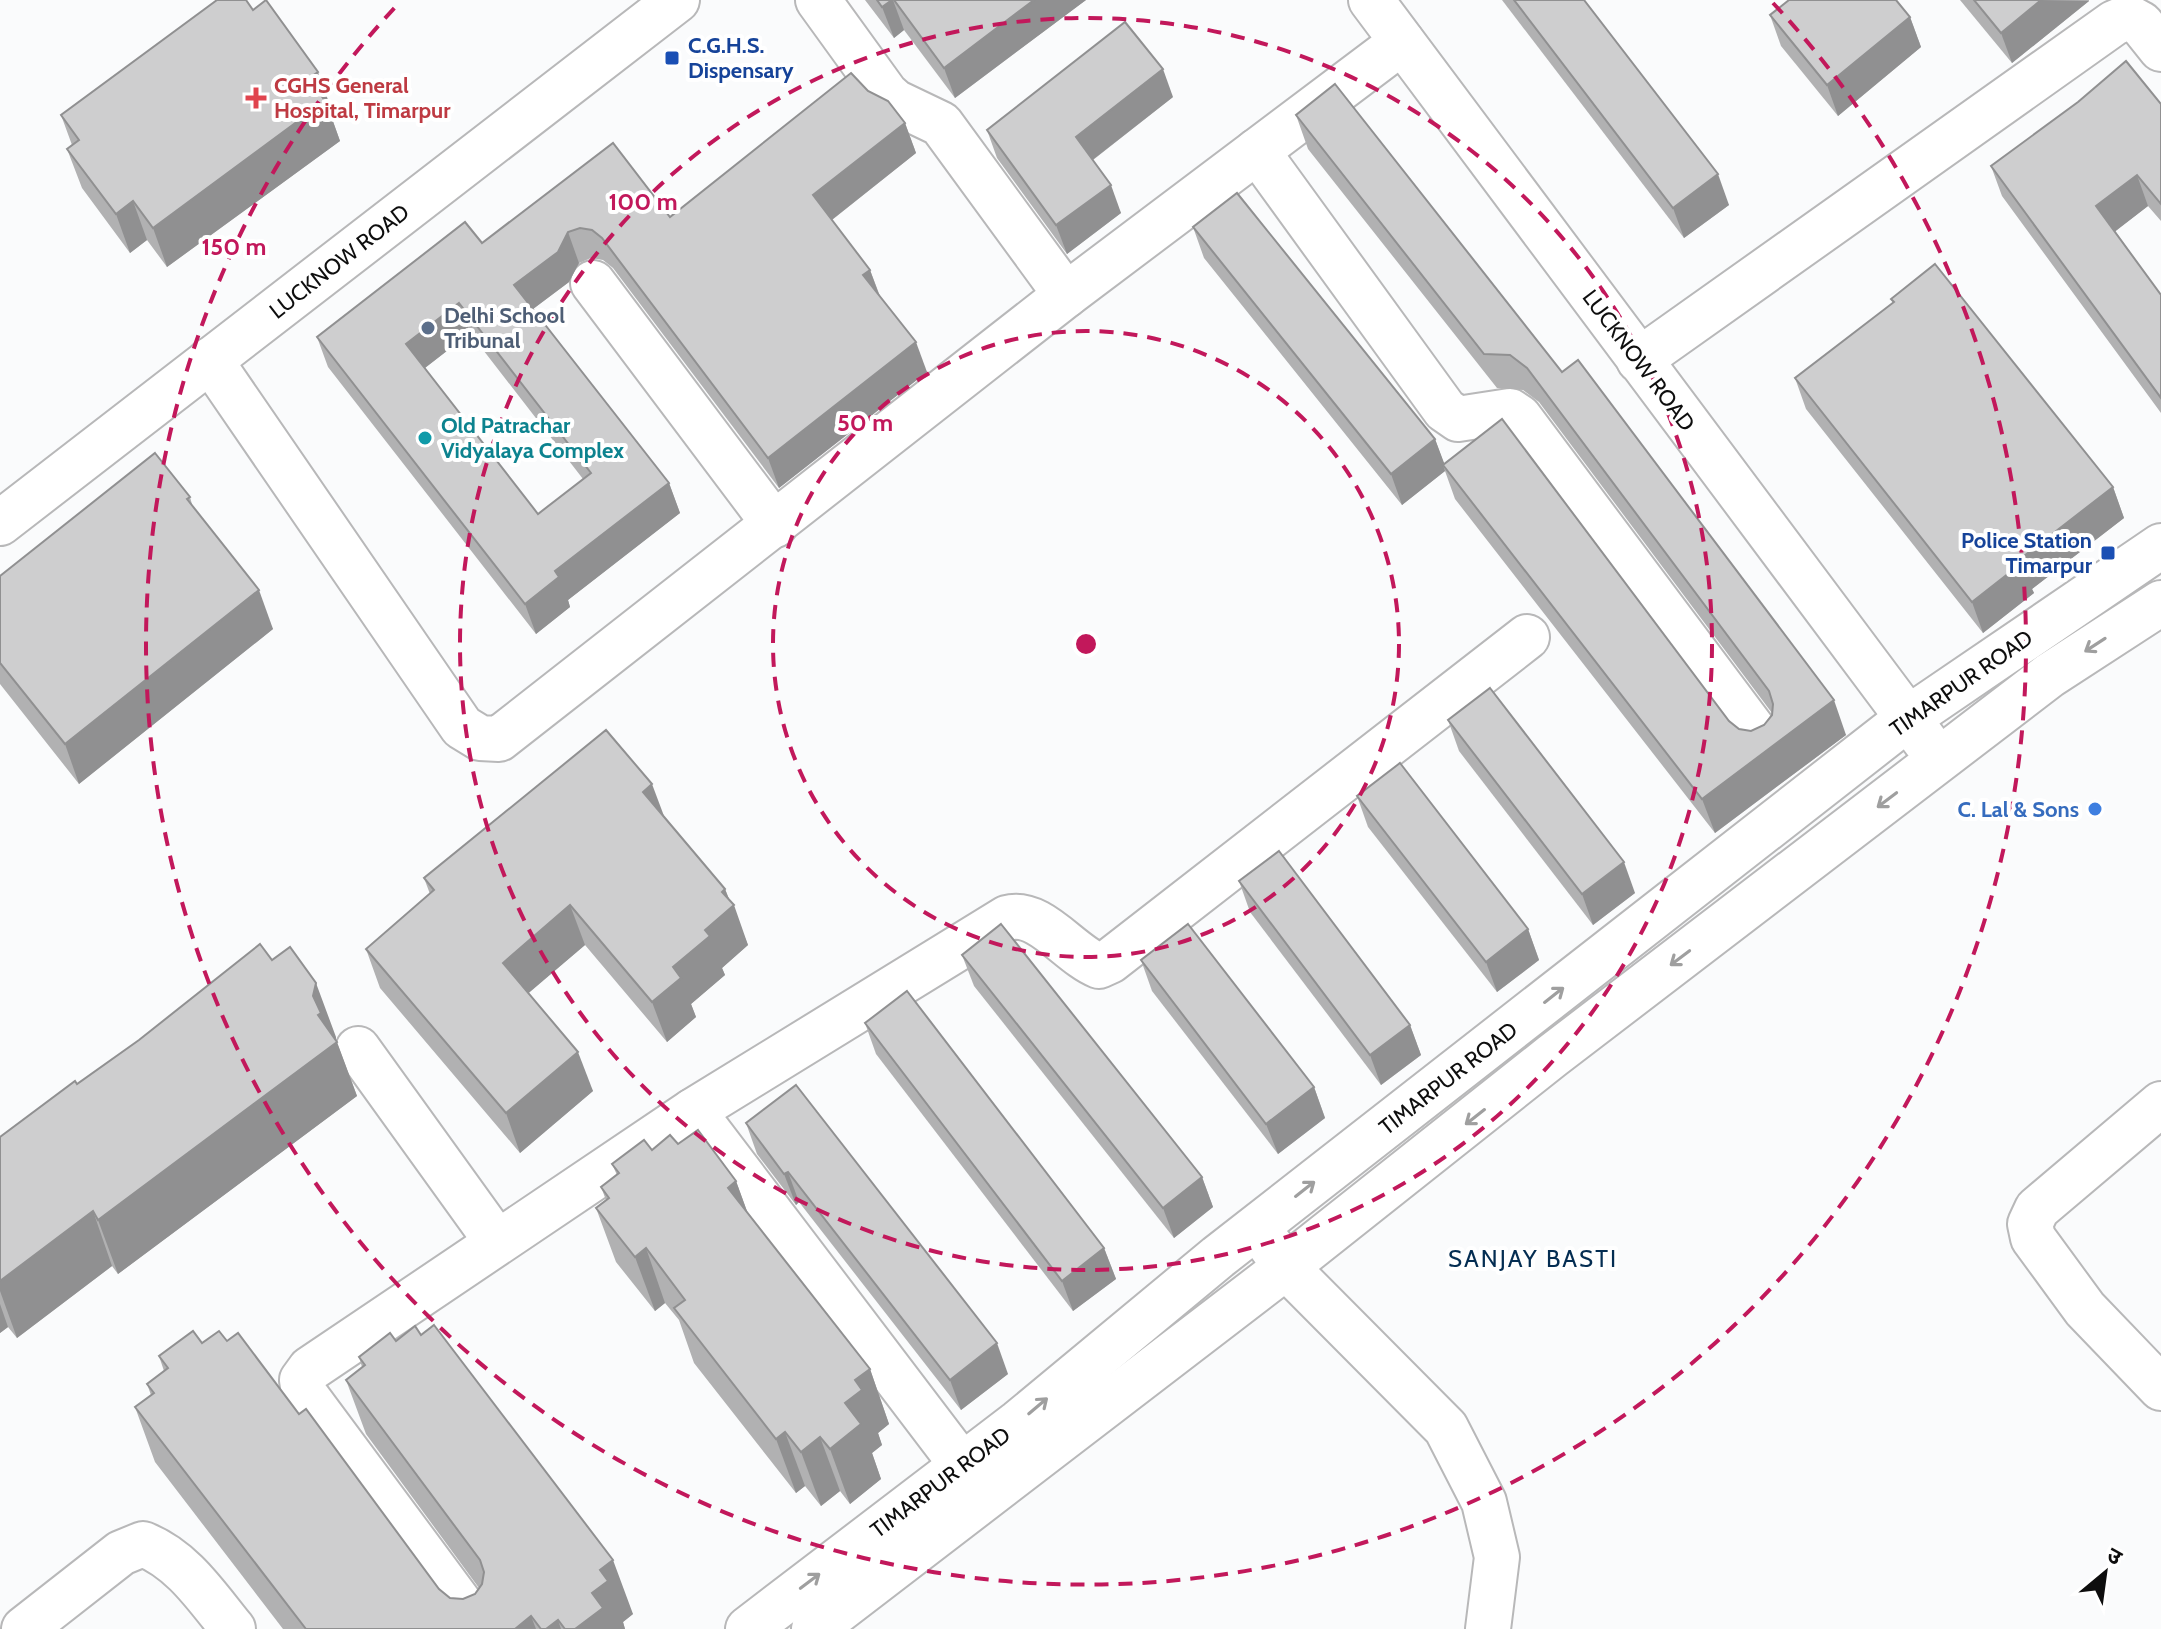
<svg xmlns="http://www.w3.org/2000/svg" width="2161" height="1629" viewBox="0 0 2161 1629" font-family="Cabin,'Noto Sans Devanagari',sans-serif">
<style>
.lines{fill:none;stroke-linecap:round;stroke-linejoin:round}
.minor-casing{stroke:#b8b8b9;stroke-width:48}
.minor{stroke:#fff;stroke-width:44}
.wall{fill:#b1b1b2;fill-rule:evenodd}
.shaded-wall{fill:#909091}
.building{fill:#cececf;stroke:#909091;stroke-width:2;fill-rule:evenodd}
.oneway{stroke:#9f9f9f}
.ring{fill:none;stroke:#c2185b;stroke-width:4;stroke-dasharray:14 10}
.transit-dot{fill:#1a4fb4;stroke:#fff;stroke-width:3}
.health-dot{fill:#e0444e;stroke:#fff;stroke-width:3}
.service-dot{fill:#5c6f8a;stroke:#fff;stroke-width:3}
.culture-dot{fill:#0f9aa8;stroke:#fff;stroke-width:3}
.shop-dot{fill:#3f7fe0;stroke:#fff;stroke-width:3}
.labels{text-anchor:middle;stroke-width:8;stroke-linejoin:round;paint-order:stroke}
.transit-label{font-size:22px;font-weight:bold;fill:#164399;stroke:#fff;text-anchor:start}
.health-label{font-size:22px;font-weight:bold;fill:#be3a42;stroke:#fff;text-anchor:start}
.street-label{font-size:22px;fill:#0e0e0e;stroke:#fff}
.service-label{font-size:22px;font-weight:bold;fill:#4e5e75;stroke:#fff;text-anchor:start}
.culture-label{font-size:22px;font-weight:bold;fill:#0d838f;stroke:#fff;text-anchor:start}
.shop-label{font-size:22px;font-weight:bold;fill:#366cbe;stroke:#fff;text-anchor:end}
.neighbourhood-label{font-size:24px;letter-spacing:2px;fill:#042d52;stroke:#fff}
.centre{fill:#c2185b;stroke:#fff;stroke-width:4}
.ring-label{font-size:24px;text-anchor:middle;font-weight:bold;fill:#c2185b;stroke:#fff;stroke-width:8;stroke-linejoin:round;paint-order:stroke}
</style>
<rect width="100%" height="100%" fill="#fafbfc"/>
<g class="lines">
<g class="minor-casing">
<g id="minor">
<path d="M818,0L886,94L895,102L941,124L1066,295"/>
<path d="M1371,0L1925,741"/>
<path d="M1257,151L1445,410L1458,419L1510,411L1519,417L1761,740"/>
<path d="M593,283L775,525"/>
<path d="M210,360L462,727L480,738L499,739L1066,295L1402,42"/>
<path d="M1639,360L2114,23L2128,17L2141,24L2161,49"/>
<path d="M0,523L677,0"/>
<path d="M358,1049L497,1242"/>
<path d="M2161,1104L2037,1209L2030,1224L2033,1238L2085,1309L2161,1388"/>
<path d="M693,1111L962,1465"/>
<path d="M1270,1245L1286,1267L1446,1428L1484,1502L1497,1557L1488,1629"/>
<path d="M24,1629L121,1553L143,1544C183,1560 206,1596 233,1629"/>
<path d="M479,1629L304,1393L302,1380L310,1369L693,1111L1007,918C1040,909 1069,954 1099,966L1110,961L1527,637"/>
<path d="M748,1629L1019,1422L1218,1257L1907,719L2161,546"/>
<path d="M814,1629L1286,1267L1552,1056L2050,675L2161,603"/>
</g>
</g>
<use href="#minor" class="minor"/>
</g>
<g class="wall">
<path d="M865,0H1086L955,98L904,30L894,38Z"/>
<path d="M1502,0H1584L1729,205L1684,238Z"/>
<path d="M1960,0H2089V1L2012,63Z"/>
<path d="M1770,15L1910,17L1921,47L1838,116L1781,46Z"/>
<path d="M1335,84L1846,735L1715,833L1455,499L1445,471L1402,505L1204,258L1193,227L1435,439L1444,464L1729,721L1739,729L1751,731L1764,725L1772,713L1539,402L1523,390L1497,388L1308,149L1296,115Z"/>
<path d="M868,91L905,123L916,153L832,220L870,270L880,296L927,372L779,488L613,268L603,260L591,258L579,263L569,282L533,309L669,483L680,513L568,600L570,607L536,634L328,367L317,337L482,243L613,143L670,217ZM470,333L583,479L538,514L425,368Z"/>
<path d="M1173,97L1093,160L1121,213L1067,254L997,158L987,130Z"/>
<path d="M2161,104V221L2148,206L2115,231L2161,295V413L2002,196L1991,166Z"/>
<path d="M332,111L330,113L340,141L167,267L147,240L130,253L82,188L67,149L72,145L61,115Z"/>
<path d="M1891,299L2113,487L2124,518L2032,589L2034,593L1983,633L1806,409L1795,378L1893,303Z"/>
<path d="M190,497L193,508L273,629L79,784L0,684V576Z"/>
<path d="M1448,720L1635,893L1593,925L1459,751Z"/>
<path d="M1357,796L1528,929L1539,960L1497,992L1368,827Z"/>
<path d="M665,818L725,889L748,945L722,968L725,975L691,1004L696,1017L667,1042L585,945L528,993L593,1091L520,1153L380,988L366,949L430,894L424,878Z"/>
<path d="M1239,881L1410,1025L1421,1055L1381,1085L1250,912Z"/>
<path d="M962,955L1202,1177L1213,1207L1174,1238L974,986Z"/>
<path d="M1141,960L1314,1087L1325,1118L1278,1154L1152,991Z"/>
<path d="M865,1023L1104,1248L1116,1279L1073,1311L876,1054Z"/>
<path d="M336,1037V1040L357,1096L118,1274L112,1266L17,1338L8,1327L0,1333V1137L77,1084Z"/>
<path d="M746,1123L1008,1374L961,1410L799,1202L796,1205L757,1154Z"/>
<path d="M678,1144L736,1181L748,1214L870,1369L889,1424L878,1433L882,1445L872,1453L881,1479L850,1504L840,1491L821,1506L805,1486L796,1493L694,1363L679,1320L665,1303L655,1311L616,1262L596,1208L606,1200L601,1187L617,1175L612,1164L652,1150Z"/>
<path d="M227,1341L299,1414L439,1589L450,1598L463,1599L475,1594L479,1588L366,1434L346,1380L362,1367L359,1357L396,1341L633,1614L623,1622L625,1629H283L155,1462L135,1407L151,1395L147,1384L164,1371L159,1356L202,1343Z"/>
</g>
<g class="shaded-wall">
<path d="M892,0H893L904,30L894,38L882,7Z"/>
<path d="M1034,0H1086L955,98L944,68Z"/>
<path d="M2041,0L2089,1L2012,63L2001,33Z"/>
<path d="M1910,17L1921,47L1838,116L1827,85Z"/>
<path d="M1163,69L1173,97L1086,165L1076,137Z"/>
<path d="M318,72L332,111L330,113L340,141L167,267L153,228L309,78Z"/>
<path d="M905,123L916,153L824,226L813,195Z"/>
<path d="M1718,174L1729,205L1684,238L1673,208Z"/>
<path d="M2137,175L2148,206L2108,237L2096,206Z"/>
<path d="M1111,185L1121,213L1067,254L1056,225Z"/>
<path d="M133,201L147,240L130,253L116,214Z"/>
<path d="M568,232L579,263L569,282L525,315L514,285Z"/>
<path d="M870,270L881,300L863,275Z"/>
<path d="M459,303L470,333L417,374L406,344Z"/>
<path d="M916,342L927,372L779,488L768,458Z"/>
<path d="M1435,439L1446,468L1443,465L1445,471L1402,505L1391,474Z"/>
<path d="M669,483L680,513L568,600L570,607L536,634L525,604L555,571Z"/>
<path d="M2113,487L2124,518L2032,589L2034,593L1983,633L1972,602L2020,559Z"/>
<path d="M259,590L273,629L79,784L65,744Z"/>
<path d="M1834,700L1846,735L1715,833L1702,799Z"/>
<path d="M652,784L667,824L643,792Z"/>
<path d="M1624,862L1635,893L1593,925L1582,894Z"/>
<path d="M725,889L732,907L734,905L748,945L722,968L725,975L691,1004L696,1017L667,1042L652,1002L673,967Z"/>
<path d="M570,905L585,945L517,1003L503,963Z"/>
<path d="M1528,929L1539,960L1497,992L1486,962Z"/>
<path d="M316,983L336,1037L335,1044L337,1042L357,1096L118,1274L98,1220L318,1015L313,996Z"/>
<path d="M1410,1025L1421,1055L1381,1085L1370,1055Z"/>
<path d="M578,1052L593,1091L520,1153L506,1113Z"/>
<path d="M1314,1087L1325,1118L1278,1154L1266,1124Z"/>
<path d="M788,1172L799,1202L796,1205L784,1174Z"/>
<path d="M1202,1177L1213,1207L1174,1238L1163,1208Z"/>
<path d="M736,1181L756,1236L728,1188Z"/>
<path d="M93,1211L112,1266L17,1338L0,1291V1281Z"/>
<path d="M646,1248L665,1303L655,1311L635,1257Z"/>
<path d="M1104,1248L1116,1279L1073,1311L1062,1281Z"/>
<path d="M0,1304L8,1327L0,1333Z"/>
<path d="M997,1343L1008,1374L961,1410L950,1380Z"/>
<path d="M870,1369L889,1424L878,1433L882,1445L872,1453L881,1479L850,1504L830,1449L845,1403L855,1380Z"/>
<path d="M785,1432L805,1486L796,1493L776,1439Z"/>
<path d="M820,1437L840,1491L821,1506L801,1452Z"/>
<path d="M613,1560L633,1614L623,1622L625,1629H575L592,1593L600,1570Z"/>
<path d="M531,1616L536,1629H515Z"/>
<path d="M558,1620L561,1629H546Z"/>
</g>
<g class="building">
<path d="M217,0H246L253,10L266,0L318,72L309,78L325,101L153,228L133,201L116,214L67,149L79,140L61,115Z"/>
<path d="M877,0H892L882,7Z"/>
<path d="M894,0H1034L944,68Z"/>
<path d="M1514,0H1584L1718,174L1673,208Z"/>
<path d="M1789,0H1896L1910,17L1827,85L1770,15Z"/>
<path d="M1974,0H2041L2001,33Z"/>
<path d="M1125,22L1163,69L1076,137L1111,185L1056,225L987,130Z"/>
<path d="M2126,61L2161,104V204L2137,175L2096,206L2161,295V398L1991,166L2078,102Z"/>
<path d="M851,73L868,91L888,101L905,123L813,195L870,270L863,275L916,342L768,458L602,238L592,230L580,228L568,232L558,252L514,285L669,483L555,571L559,577L525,604L317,337L465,222L482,243L613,143L670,217ZM459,303L591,473L538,514L406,344Z"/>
<path d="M1335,84L1562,372L1578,360L1834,700L1702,799L1443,465L1502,419L1729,721L1739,729L1751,731L1764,725L1772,715L1773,704L1769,691L1527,368L1510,355L1484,354L1296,115Z"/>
<path d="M1237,193L1435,439L1391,474L1193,227Z"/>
<path d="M1935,264L2113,487L2020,559L2023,562L1972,602L1795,378L1894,302L1891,299Z"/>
<path d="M155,453L190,497L187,499L259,590L65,744L0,663V576Z"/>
<path d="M1490,688L1624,862L1582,894L1448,720Z"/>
<path d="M606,730L652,784L643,792L725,889L722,892L734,905L705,930L710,936L673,967L681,978L652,1002L570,905L503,963L578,1052L506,1113L366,949L434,890L424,878Z"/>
<path d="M1400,763L1528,929L1486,962L1357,796Z"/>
<path d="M1279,851L1410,1025L1370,1055L1239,881Z"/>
<path d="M1001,924L1202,1177L1163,1208L962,955Z"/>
<path d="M1188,924L1314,1087L1266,1124L1141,960Z"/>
<path d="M260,944L272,960L290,947L316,983L313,996L321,1013L318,1015L337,1042L98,1220L93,1211L0,1281V1137L75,1081L77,1084L139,1040Z"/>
<path d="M907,991L1104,1248L1062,1281L865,1023Z"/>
<path d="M796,1085L997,1343L950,1380L788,1172L784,1174L746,1123Z"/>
<path d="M698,1130L736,1181L728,1188L870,1369L855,1380L862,1390L845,1403L861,1424L830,1449L820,1437L801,1452L785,1432L776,1439L674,1308L685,1300L646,1248L635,1257L596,1208L609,1198L601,1187L619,1173L612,1164L644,1140L652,1150L670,1135L678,1144Z"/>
<path d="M434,1325L613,1560L600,1570L608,1581L592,1593L603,1608L575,1629H565L558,1620L546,1629H541L531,1616L515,1629H306L135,1407L154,1393L147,1384L168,1368L159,1356L193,1331L202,1343L219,1331L227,1341L238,1333L299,1414L306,1409L439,1589L450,1598L463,1599L475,1594L482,1584L484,1572L480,1560L346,1380L365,1365L359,1357L390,1333L396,1341L415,1326L421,1335Z"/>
</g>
<defs><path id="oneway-shaft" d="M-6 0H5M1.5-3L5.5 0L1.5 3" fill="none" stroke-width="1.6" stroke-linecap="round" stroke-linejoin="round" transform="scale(2)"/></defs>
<g class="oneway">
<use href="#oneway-shaft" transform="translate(2095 645) rotate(147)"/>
<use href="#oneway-shaft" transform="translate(1887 800) rotate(143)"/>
<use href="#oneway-shaft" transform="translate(1680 958) rotate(143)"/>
<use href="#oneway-shaft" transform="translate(1554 995) rotate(-38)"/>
<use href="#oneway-shaft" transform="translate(1475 1117) rotate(142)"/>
<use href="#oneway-shaft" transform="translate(1305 1189) rotate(-38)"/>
<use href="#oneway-shaft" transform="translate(1038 1406) rotate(-40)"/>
<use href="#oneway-shaft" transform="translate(810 1581) rotate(-37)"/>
</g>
<g class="ring">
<circle cx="1086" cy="644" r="313"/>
<circle cx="1086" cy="644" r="626"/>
<path d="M1773 3A940 940 0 1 1 399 3"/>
</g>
<g class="transit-dot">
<rect x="664" y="50" width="16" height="16" rx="4"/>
<rect x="2100" y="545" width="16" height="16" rx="4"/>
</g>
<path class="health-dot" d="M252 86h8v8h8v8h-8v8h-8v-8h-8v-8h8z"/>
<circle class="service-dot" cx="428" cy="328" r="8"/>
<circle class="culture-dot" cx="425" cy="438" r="8"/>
<circle class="shop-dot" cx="2095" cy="809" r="8"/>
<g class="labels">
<g class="transit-label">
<text x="688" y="53">C.G.H.S.<tspan x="688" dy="25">Dispensary</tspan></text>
<text x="2092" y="548" text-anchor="end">Police Station<tspan x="2092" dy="25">Timarpur</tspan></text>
</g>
<g class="health-label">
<text x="274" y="93">CGHS General<tspan x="274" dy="25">Hospital, Timarpur</tspan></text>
</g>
<g class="street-label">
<text transform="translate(339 261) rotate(-38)" y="8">LUCKNOW ROAD</text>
<text transform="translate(1639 360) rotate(53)" y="8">LUCKNOW ROAD</text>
<text transform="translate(1961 683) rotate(-35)" y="8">TIMARPUR ROAD</text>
<text transform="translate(1448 1078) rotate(-38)" y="8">TIMARPUR ROAD</text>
<text transform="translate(940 1482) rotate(-37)" y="8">TIMARPUR ROAD</text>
</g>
<g class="service-label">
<text x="444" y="323">Delhi School<tspan x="444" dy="25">Tribunal</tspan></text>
</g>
<g class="culture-label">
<text x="441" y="433">Old Patrachar<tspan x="441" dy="25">Vidyalaya Complex</tspan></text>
</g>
<g class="shop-label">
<text x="2079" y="817">C. Lal &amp; Sons</text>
</g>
<g class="neighbourhood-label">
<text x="1533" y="1267">SANJAY BASTI</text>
</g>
</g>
<circle cx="1086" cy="644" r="12" class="centre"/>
<g class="ring-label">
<text x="643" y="210">100 m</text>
<text x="234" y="255">150 m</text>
<text x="865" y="431">50 m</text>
</g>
<g transform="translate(2105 1573) rotate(29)" stroke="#ffffff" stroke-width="6" paint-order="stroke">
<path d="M0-6L14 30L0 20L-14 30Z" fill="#0e0e0e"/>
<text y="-12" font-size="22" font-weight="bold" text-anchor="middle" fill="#0e0e0e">उ</text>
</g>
</svg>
